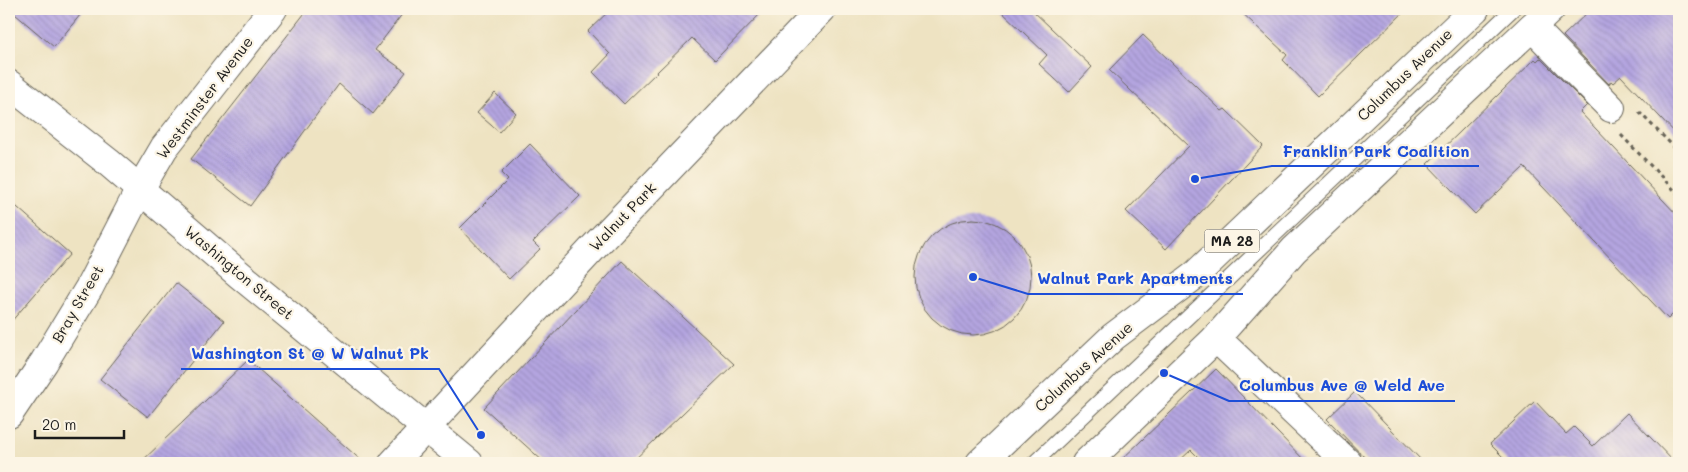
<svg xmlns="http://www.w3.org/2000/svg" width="1688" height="472" viewBox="0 0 1688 472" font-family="Mali,sans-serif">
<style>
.building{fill:url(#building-back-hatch)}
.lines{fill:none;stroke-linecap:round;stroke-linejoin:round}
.service-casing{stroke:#666256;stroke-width:16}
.minor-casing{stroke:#666256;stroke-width:30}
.primary-casing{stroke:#666256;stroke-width:30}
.path{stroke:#666256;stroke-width:3;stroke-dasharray:4 4;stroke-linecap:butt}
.service{stroke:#fff;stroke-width:14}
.minor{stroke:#fff;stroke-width:28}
.primary{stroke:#fff;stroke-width:28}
.labels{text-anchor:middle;stroke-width:4.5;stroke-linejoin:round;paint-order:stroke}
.shield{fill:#fcf5e5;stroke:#5f5d58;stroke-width:1}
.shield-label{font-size:14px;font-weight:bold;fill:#1c1c1c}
.street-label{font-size:15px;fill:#1c1c1c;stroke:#fcf5e5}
.leader{fill:none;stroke:#1d4ed8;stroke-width:2}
.callout-dot{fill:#1d4ed8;stroke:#fcf5e5;stroke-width:2}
.callout-label{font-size:16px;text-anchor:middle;font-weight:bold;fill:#1d4ed8;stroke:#fcf5e5;stroke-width:4.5;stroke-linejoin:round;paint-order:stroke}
</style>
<defs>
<pattern id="building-back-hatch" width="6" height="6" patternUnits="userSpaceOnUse" patternTransform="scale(1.25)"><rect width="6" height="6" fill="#b4a5e0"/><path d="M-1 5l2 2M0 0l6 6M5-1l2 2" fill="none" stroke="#9a8dc0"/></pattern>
</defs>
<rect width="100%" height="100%" fill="#fcf5e5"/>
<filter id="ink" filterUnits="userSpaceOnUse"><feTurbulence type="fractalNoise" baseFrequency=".02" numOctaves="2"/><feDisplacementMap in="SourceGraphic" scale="10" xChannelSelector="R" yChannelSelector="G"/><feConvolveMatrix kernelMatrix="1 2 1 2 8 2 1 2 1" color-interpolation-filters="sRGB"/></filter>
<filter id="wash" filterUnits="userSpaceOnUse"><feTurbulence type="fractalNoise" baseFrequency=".0096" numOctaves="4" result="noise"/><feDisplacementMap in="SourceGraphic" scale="20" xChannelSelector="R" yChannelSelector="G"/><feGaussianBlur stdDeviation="1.12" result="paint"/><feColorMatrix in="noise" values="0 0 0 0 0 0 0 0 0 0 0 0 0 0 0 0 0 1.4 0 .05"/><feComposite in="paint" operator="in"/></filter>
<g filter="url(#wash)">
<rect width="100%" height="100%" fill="#eee3c2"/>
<g id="blocks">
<g class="building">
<path d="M9,9H85L54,47Z"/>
<path d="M308,9H406L375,50L406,72L373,114L339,84L250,206L191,159Z"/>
<path d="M611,9H765L715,60L692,38L624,104L593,72L610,54L588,31Z"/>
<path d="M999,9H1031L1092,67L1069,92L1039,64L1047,55Z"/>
<path d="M1238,9H1407L1318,96L1283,60L1287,55Z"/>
<path d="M1591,9H1679V137L1621,76L1613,83L1611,81L1609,84L1563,36Z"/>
<path d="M1143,35L1222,111L1225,109L1263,146L1166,249L1126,211L1189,146L1109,70Z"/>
<path d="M1540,58L1587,105L1580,112L1679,217V308L1668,319L1524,167L1475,214L1427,164L1535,59L1537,61Z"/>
<path d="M495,93L516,113L499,132L477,113Z"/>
<path d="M530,144L580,196L533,242L540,249L509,279L460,228L508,180L501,173Z"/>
<path d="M9,200L70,254L9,324Z"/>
<circle cx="973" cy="277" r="58"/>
<path d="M622,261L734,364L631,463H545L484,408Z"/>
<path d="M176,283L224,321L148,417L100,379Z"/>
<path d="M248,360L364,463H140Z"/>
<path d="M1216,369L1307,463H1204L1191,450L1177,463H1118Z"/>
<path d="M1355,392L1424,463H1370L1327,419Z"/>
<path d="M1535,401L1566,434L1574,427L1593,446L1627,413L1675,463H1509L1490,444Z"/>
</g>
</g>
</g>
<g filter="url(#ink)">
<use href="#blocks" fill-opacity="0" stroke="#666256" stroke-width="1"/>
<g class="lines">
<g class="service-casing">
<path id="service" d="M1034,463L1513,9"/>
</g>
<g class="minor-casing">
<g id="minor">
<path d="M1532,27L1611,108"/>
<path d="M1216,338L1348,463"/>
<path d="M9,414L44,362L89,288L140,189L164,148L273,9"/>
<path d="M393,463L594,247L822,9"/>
</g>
</g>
<g class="primary-casing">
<g id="primary">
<path d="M9,84L108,162L240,275L469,463"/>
<path d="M980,463L1113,337L1194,276L1475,9"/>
<path d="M1086,463L1216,338L1294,250L1551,9"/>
</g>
</g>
<g class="path">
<path d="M1639,112L1679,152"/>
<path d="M1621,135L1679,195"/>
</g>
<use href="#service" class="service"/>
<use href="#minor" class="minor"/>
<use href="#primary" class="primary"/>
</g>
</g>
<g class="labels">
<rect class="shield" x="1204.5" y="229.5" width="55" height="23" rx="4"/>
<g class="shield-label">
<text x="1232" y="246">MA 28</text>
</g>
<g class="street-label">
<text transform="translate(1405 75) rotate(-44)" y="5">Columbus Avenue</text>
<text transform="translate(205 98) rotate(-53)" y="5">Westminster Avenue</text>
<text transform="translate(623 217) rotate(-46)" y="5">Walnut Park</text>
<text transform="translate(239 273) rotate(40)" y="5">Washington Street</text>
<text transform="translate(78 304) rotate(-60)" y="5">Bray Street</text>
<text transform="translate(1084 367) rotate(-42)" y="5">Columbus Avenue</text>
</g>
</g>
<path class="leader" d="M1195 179L1272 166H1479M973 277L1028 294H1243M481 435L439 369H181M1164 373L1229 401H1455"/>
<g class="callout-dot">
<circle cx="1195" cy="179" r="5"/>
<circle cx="973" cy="277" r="5"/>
<circle cx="481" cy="435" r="5"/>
<circle cx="1164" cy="373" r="5"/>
</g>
<g class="callout-label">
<text x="1376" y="157">Franklin Park Coalition</text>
<text x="1135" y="284">Walnut Park Apartments</text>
<text x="310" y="359">Washington St @ W Walnut Pk</text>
<text x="1342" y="391">Columbus Ave @ Weld Ave</text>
</g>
<rect width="1688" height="472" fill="none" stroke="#fcf5e5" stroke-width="30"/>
<path d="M35 430v8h89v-8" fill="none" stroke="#1c1c1c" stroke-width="2.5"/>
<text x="42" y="430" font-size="15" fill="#1c1c1c" stroke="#fcf5e5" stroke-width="4" paint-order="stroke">20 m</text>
</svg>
